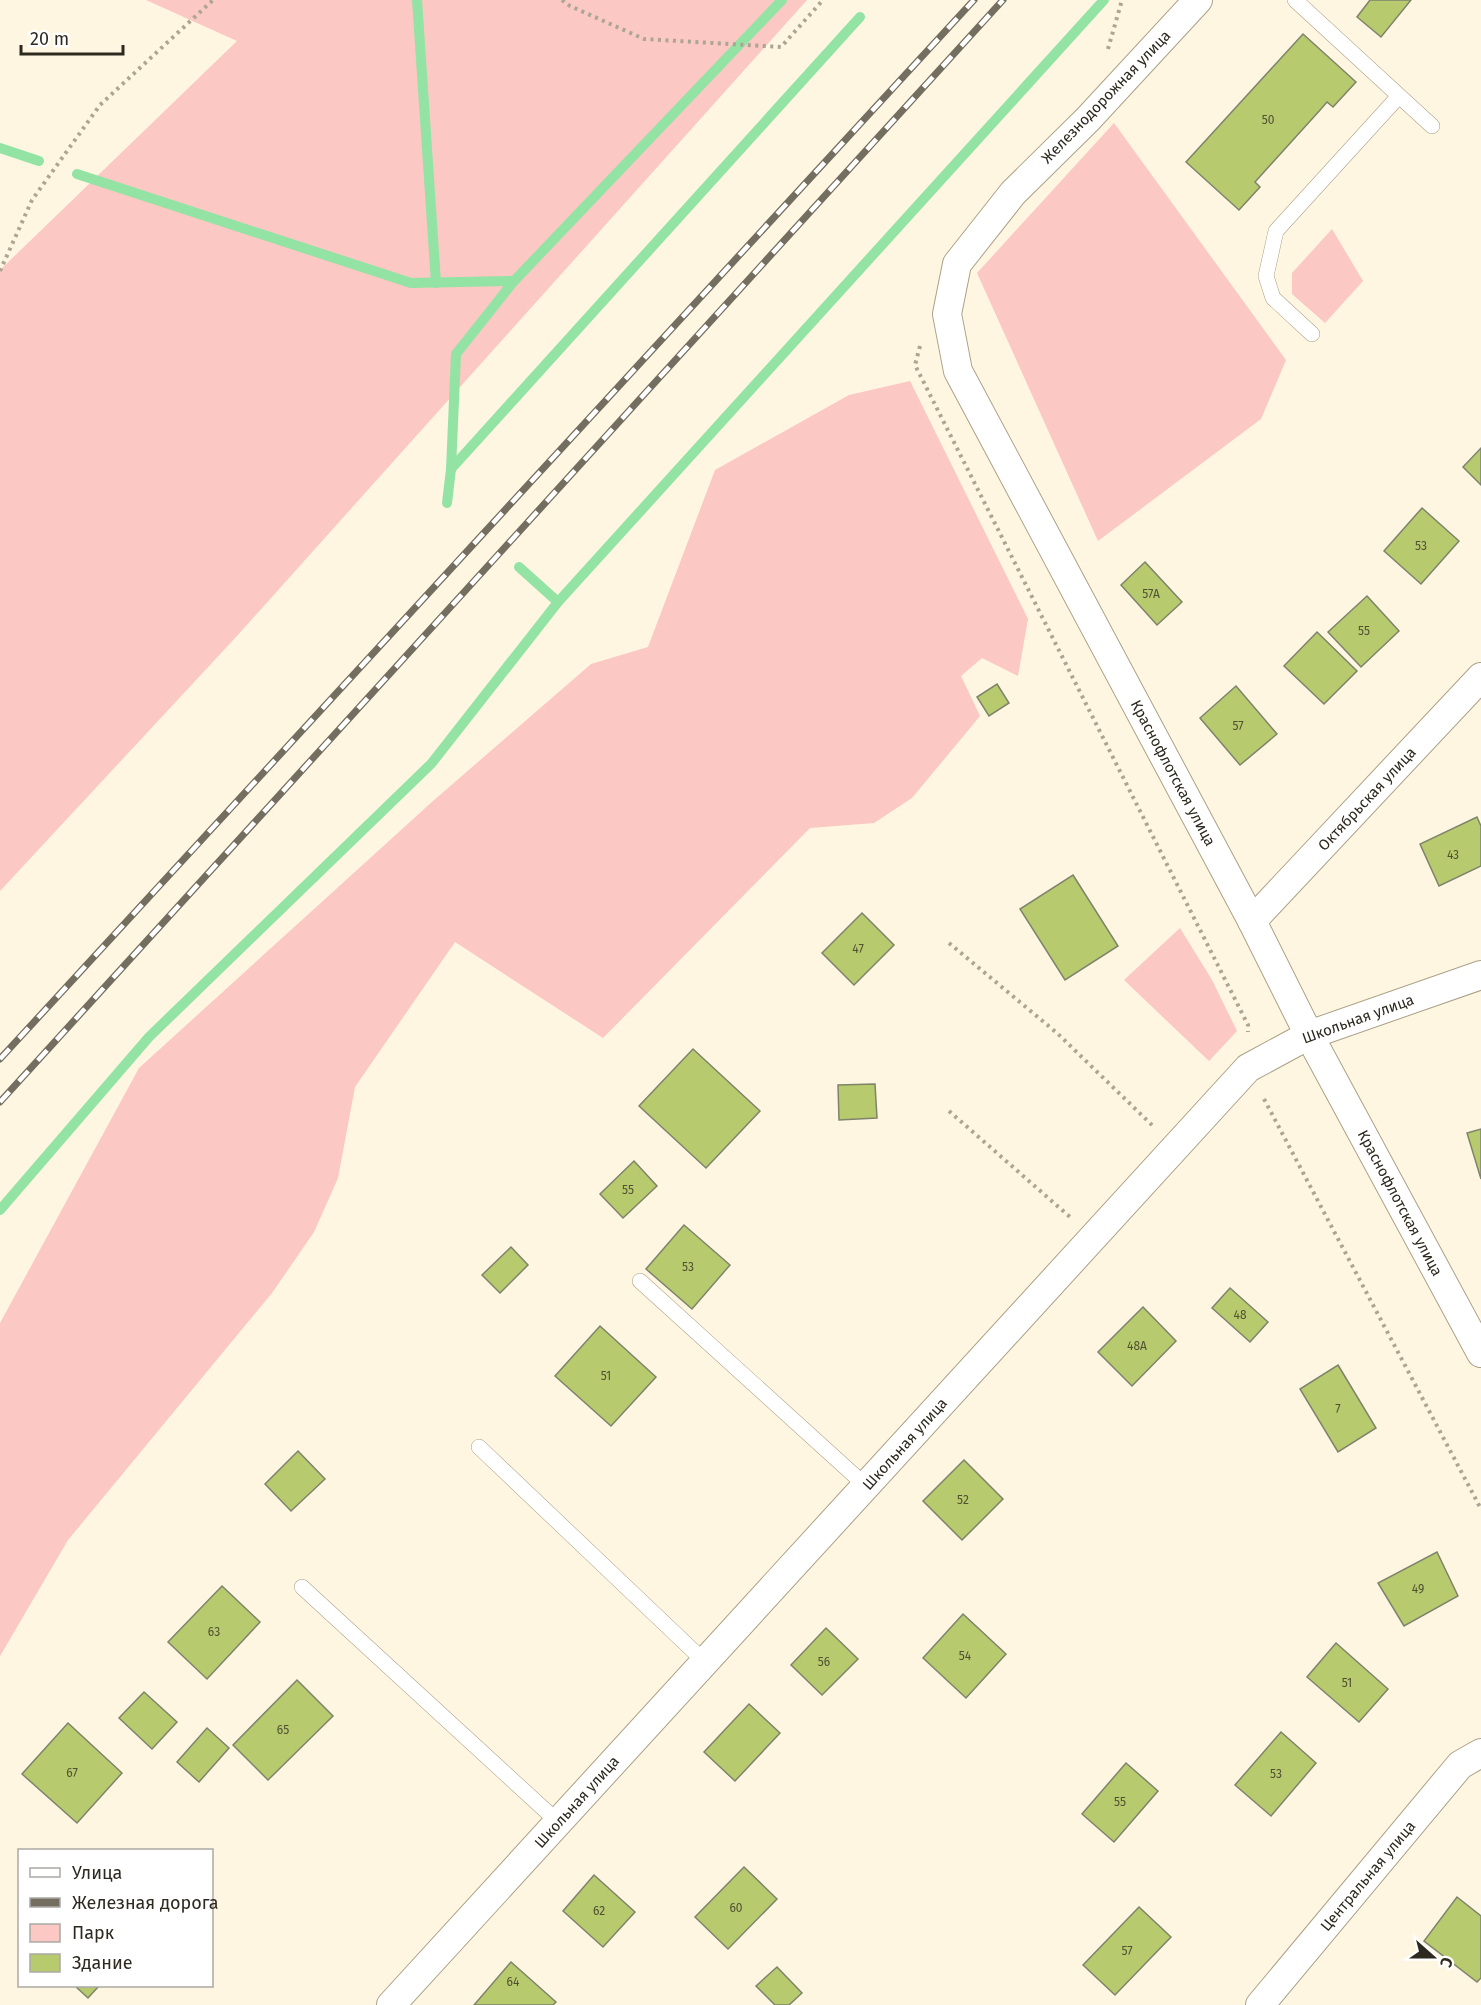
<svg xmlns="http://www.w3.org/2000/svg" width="1481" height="2005" viewBox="0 0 1481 2005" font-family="'Fira Sans',sans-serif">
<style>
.green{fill:#fbc8c3}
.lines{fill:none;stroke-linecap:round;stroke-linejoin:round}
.stream{stroke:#92e3a4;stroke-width:10}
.building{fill:#b7ca6e;stroke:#7e846c;stroke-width:1.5}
.lane-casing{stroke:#aba188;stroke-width:16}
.street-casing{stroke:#aba188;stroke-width:30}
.path{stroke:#aca594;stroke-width:4;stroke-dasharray:3 4.5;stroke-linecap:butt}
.lane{stroke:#fff;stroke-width:15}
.street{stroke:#fff;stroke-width:28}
.rail-casing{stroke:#746e60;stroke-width:7}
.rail{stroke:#fff;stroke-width:4.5;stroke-dasharray:14;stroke-linecap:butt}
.labels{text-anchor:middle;stroke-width:5;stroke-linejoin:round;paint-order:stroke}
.number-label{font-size:12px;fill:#505133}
.street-label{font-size:15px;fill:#2d291f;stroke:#fff}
</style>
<rect width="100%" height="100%" fill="#fff6e1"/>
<g class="green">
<path d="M146,0H807L236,637L0,891V270L237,41Z"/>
<path d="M1114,123L1286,360L1261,419L1098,541L977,273Z"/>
<path d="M1332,229L1363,281L1325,323L1292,294V273Z"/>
<path d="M910,381L1028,619L1018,676L982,658L961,676L980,716L912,798L874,823L810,828L603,1038L455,942L355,1087L338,1178L314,1232L272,1293L68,1540L0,1656V1323L139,1068L433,801L591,664L648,647L715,470L849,395Z"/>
<path d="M1180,928L1212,980L1237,1031L1209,1061L1124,980Z"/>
</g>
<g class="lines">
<g class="stream">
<path d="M417,0L436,283"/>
<path d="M0,148L39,161"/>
<path d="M77,174L411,283L514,281"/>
<path d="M451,469L860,17"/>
<path d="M447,503L451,469L456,354L514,281L782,0"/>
<path d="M519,567L558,602"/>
<path d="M0,1210L149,1037L431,764L558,602L1104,0"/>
</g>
</g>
<g class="building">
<path d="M1370,0H1411L1381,37L1357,17Z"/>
<path d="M1303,34L1356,82L1333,107L1327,102L1321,109L1255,182L1260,187L1239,210L1186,162Z"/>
<path d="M1481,448V485L1463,467Z"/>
<path d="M1422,508L1459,541L1421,584L1384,551Z"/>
<path d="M1145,562L1182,602L1157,625L1121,585Z"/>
<path d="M1367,596L1399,631L1361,667L1328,632Z"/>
<path d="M1317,632L1357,671L1324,704L1284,666Z"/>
<path d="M997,684L1009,703L989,716L977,697Z"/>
<path d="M1236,686L1277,734L1240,765L1200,718Z"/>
<path d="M1477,817L1481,826V866L1439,886L1420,844Z"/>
<path d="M1073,875L1118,946L1065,980L1020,909Z"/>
<path d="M862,913L894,945L854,985L822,953Z"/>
<path d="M693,1049L760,1111L706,1168L639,1106Z"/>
<path d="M875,1084L877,1118L839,1120L838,1085Z"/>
<path d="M1481,1129V1179L1467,1133Z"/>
<path d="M634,1161L657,1186L623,1218L600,1194Z"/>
<path d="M684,1225L730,1265L692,1309L646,1269Z"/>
<path d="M511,1247L528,1265L500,1293L482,1275Z"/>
<path d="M1230,1288L1268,1322L1250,1342L1212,1308Z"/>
<path d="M1143,1307L1176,1341L1132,1386L1098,1352Z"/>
<path d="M600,1326L656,1377L611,1426L555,1376Z"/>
<path d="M1338,1365L1376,1428L1338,1452L1300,1389Z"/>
<path d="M298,1451L325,1479L291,1511L265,1484Z"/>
<path d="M964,1460L1003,1499L962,1540L923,1501Z"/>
<path d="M1437,1552L1458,1596L1404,1626L1378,1583Z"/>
<path d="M222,1586L260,1622L207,1679L168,1642Z"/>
<path d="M963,1614L1006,1654L966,1698L923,1658Z"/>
<path d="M826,1628L858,1659L822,1695L791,1665Z"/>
<path d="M1336,1643L1388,1689L1359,1722L1307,1677Z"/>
<path d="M297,1680L333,1716L268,1780L233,1745Z"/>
<path d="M144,1692L177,1722L152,1749L119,1718Z"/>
<path d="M749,1704L780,1733L735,1781L704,1752Z"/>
<path d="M68,1723L122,1773L77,1823L22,1774Z"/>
<path d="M207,1728L229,1748L199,1782L177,1762Z"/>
<path d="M1281,1732L1316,1763L1271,1816L1235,1785Z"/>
<path d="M1126,1763L1158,1791L1114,1842L1082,1814Z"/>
<path d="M744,1867L777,1899L728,1949L695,1917Z"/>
<path d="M594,1875L635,1912L603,1947L563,1911Z"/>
<path d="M1457,1897L1481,1916V1978L1477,1982L1424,1941Z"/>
<path d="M1139,1907L1171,1937L1115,1995L1083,1965Z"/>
<path d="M511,1962L556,2002L553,2005H474Z"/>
<path d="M777,1967L802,1993L789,2005H775L756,1986Z"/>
<path d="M75,1986H99L88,1998Z"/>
</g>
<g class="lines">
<g class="lane-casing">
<g id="lane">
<path d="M1295,0L1432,126"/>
<path d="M1312,334L1273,298L1266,276L1276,231L1399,96"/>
<path d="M640,1281L866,1486"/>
<path d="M479,1447L705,1662"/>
<path d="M302,1587L558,1822"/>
</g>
</g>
<g class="street-casing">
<g id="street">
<path d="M1198,0L1088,119L1013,193L957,264L947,314L958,371L1252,921L1309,1035L1481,1353"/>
<path d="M1252,921L1481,677"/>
<path d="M391,2005L1248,1068L1309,1035L1481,975"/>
<path d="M1260,2005L1460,1765L1481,1753"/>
</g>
</g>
<g class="path">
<path d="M562,0L570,6L644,39L781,47L823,0"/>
<path d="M1108,49L1122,0"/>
<path d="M0,271L32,200L100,105L213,0"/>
<path d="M920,346L915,365L1248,1025V1032"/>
<path d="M949,943L1057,1033L1154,1127"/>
<path d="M1264,1099L1481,1509"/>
<path d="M949,1111L1070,1217"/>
</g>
<use href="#lane" class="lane"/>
<use href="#street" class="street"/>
<g class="rail-casing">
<g id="rail">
<path d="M0,1059L974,0"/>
<path d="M0,1102L1003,0"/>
</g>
</g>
<use href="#rail" class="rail"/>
</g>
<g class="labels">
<g class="number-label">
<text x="1268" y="124">50</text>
<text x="1421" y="550">53</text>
<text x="1151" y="598">57А</text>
<text x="1364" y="635">55</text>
<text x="1238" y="730">57</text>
<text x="1453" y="859">43</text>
<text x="858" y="953">47</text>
<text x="628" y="1194">55</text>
<text x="688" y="1271">53</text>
<text x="1240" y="1319">48</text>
<text x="1137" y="1350">48А</text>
<text x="606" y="1380">51</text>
<text x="1338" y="1413">7</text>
<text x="963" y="1504">52</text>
<text x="1418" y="1593">49</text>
<text x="214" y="1636">63</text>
<text x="965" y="1660">54</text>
<text x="824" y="1666">56</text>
<text x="1347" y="1687">51</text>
<text x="283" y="1734">65</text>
<text x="72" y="1777">67</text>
<text x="1276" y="1778">53</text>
<text x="1120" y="1806">55</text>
<text x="736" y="1912">60</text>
<text x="599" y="1915">62</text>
<text x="1127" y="1955">57</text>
<text x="513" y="1986">64</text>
</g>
<g class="street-label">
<text transform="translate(1106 97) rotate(-46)" y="5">Железнодорожная улица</text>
<text transform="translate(1173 773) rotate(62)" y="5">Краснофлотская улица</text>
<text transform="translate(1367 799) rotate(-47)" y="5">Октябрьская улица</text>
<text transform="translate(1358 1019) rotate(-20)" y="5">Школьная улица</text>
<text transform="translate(1400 1203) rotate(62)" y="5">Краснофлотская улица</text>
<text transform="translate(905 1444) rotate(-48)" y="5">Школьная улица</text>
<text transform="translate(577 1802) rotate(-48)" y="5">Школьная улица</text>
<text transform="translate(1368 1876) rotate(-50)" y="5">Центральная улица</text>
</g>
</g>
<rect x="18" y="1849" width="195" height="138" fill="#ffffff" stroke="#aba9a5" stroke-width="1.5"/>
<rect x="30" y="1868" width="30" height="9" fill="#ffffff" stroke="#aba9a5" stroke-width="1.5"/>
<text x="72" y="1879" font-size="18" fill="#2d291f">Улица</text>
<rect x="30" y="1898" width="30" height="9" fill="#746e60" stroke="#aba9a5" stroke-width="1.5"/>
<text x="72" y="1909" font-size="18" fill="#2d291f">Железная дорога</text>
<rect x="30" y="1924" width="30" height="18" fill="#fbc8c3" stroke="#aba9a5" stroke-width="1.5"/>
<text x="72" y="1939" font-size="18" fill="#2d291f">Парк</text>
<rect x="30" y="1954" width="30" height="18" fill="#b7ca6e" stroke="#aba9a5" stroke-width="1.5"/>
<text x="72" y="1969" font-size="18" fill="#2d291f">Здание</text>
<g transform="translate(1433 1957) rotate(111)" stroke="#ffffff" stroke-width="4.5" paint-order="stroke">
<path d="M0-4.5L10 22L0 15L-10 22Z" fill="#2d291f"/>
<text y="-9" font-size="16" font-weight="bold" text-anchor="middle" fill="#2d291f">С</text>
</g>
<path d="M21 45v9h102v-9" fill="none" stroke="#2d291f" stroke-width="3"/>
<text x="30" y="45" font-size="18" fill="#2d291f" stroke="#ffffff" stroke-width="4.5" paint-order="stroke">20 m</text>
</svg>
